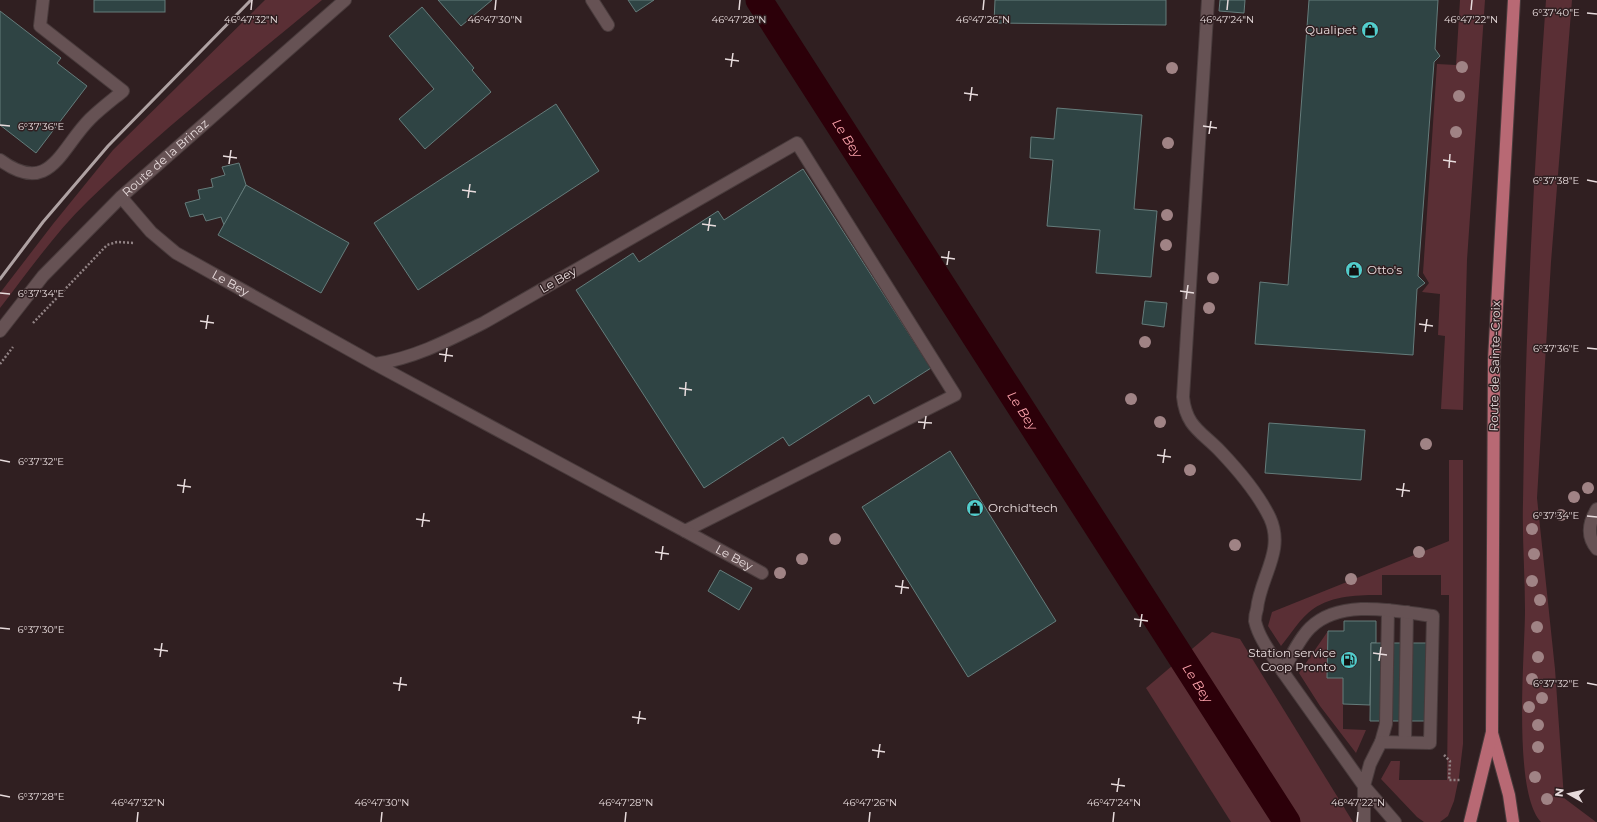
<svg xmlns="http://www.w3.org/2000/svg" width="1597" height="822" viewBox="0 0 1597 822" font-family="Montserrat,sans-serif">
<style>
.green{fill:#5a2f35}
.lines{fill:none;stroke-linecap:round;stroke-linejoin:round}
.canal{stroke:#2c0009;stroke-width:27}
.building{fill:#2f4444;stroke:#657c7b}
.minor-casing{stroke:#493b3c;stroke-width:14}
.major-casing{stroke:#493b3c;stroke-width:14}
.path{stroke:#918284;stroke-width:2.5;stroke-dasharray:2 2;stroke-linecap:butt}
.minor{stroke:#665254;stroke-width:12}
.major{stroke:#b86974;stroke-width:12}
.rail{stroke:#afa2a3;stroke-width:3}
.tree{fill:#a08385}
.ticks{fill:none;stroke:#e7dbdc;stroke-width:1.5}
.labels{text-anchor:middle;stroke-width:3;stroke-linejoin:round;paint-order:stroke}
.poi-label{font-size:12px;fill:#e7dbdc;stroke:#301f21;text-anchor:end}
.street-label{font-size:12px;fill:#e7dbdc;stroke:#301f21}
.water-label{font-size:13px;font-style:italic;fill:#fba1ab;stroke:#301f21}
.ticks-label{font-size:10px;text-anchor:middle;fill:#e7dbdc;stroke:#301f21;stroke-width:3;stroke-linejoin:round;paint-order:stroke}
</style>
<rect width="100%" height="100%" fill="#301f21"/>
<g class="green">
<path d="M265,0H322C244,65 161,130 88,201C55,233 28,272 0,308V293L53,224L113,150Z"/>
<path d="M1460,0H1485L1467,260L1463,410L1441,409L1445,336L1438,335L1440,294L1422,292L1429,283L1423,273L1437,64L1456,65Z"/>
<path d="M1546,0H1572L1551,262L1537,498L1555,669L1564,798L1596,822H1541C1512,791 1525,655 1525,610C1525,574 1522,538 1523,502C1525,334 1534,167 1546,0Z"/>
<path d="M1449,460H1463V744L1459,777L1454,801L1448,816L1440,822H1424L1417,817L1381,779L1391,761H1400L1399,780H1447L1449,595H1441V575H1382V595C1359,595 1333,595 1313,609C1300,618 1291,634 1281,646L1268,626L1272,612L1449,541Z"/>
<path d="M1328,631L1327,678H1343V729L1366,730L1356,753L1320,706L1299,673Z"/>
<path d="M1212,632L1240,639L1353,822H1231L1146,688Z"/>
</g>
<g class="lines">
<path class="canal" id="s1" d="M759,0L1287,822"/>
</g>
<g class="building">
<rect x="94" y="0" width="71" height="12"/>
<path d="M438,0H492L461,26Z"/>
<path d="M628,0H654L636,12Z"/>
<path d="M995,0H1166V25L994,23Z"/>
<path d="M1220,0H1245L1244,13L1219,11Z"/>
<path d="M1309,0H1438L1435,49L1440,56L1434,62L1418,276L1425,283L1417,289L1413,355L1255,344L1260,282L1288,285Z"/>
<path d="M422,7L474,68L472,70L491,92L425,149L399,119L434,89L389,36Z"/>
<path d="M0,11L61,58L57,63L87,86L36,153L0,125Z"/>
<path d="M556,104L599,171L418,290L374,223Z"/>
<path d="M1057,108L1142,115L1134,209L1157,211L1151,277L1096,273L1100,230L1047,226L1053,160L1030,158L1031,137L1054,139Z"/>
<path d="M239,163L246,185L224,225L221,217L206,221L203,214L190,217L185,203L200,199L198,190L213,187L211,179L225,175L222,167Z"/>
<path d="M803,169L931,368L874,404L869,395L789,446L783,437L704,488L576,290L633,253L639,262L718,211L724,220Z"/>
<path d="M246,185L349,243L321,293L218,235Z"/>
<path d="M1145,301L1167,303L1164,327L1142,324Z"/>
<path d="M1269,423L1365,430L1361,480L1265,473Z"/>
<path d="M950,451L1056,621L968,677L862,507Z"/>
<path d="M720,570L752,588L739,610L708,591Z"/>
<path d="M1344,621H1376V643H1371L1370,705L1343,704V678H1327L1328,631H1344Z"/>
<path d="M1371,643H1436L1435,721H1370Z"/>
</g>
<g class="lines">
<g class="minor-casing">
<g id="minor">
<path d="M592,0L608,25"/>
<path d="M1208,0L1183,397C1186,427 1202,432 1221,452C1239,471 1259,495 1270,518C1285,551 1260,577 1257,609C1256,612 1255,617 1255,621C1259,639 1273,656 1283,672"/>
<path d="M0,160C50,197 60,149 90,119C100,109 112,100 123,91L40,26L43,0"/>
<path id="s2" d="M121,197L151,232L176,253L375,364L685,531L955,395L797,143L485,322C449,340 415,358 375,364"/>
<path id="s3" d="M0,331L43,276L121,197L345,0"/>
<path d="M1597,509C1589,522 1586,536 1597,549"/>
<path id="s4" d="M685,531L762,573"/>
<path d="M1381,742L1386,724L1388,610"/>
<path d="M1405,742L1407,612"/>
<path d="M1364,822V786L1283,672C1290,658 1299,639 1310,628C1340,598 1396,611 1433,616L1430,743L1381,742L1370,764L1364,786L1395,822"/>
</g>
</g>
<g class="major-casing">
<g id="major">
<path d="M1492,733L1509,795L1513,822"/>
<path d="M1470,822L1492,732L1494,360L1514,0"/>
</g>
</g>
<g class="path">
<path d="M33,323L107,245L117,242L134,243"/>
<path d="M0,364L13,347"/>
<path d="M1444,755L1450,761L1449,780H1461"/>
</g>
<use href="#minor" class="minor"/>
<use href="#major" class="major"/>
<path class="rail" d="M0,279L43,222L108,146L251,0"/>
</g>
<g class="tree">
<circle cx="1462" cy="67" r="6"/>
<circle cx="1172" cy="68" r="6"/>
<circle cx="1459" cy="96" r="6"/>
<circle cx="1456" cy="132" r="6"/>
<circle cx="1168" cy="143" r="6"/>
<circle cx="1167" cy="215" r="6"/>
<circle cx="1166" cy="245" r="6"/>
<circle cx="1213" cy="278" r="6"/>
<circle cx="1209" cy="308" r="6"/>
<circle cx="1145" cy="342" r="6"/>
<circle cx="1131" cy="399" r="6"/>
<circle cx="1160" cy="422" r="6"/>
<circle cx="1426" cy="444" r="6"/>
<circle cx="1190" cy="470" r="6"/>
<circle cx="1588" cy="488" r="6"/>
<circle cx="1574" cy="497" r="6"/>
<circle cx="1561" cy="515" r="6"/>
<circle cx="1532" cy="529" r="6"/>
<circle cx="835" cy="539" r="6"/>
<circle cx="1235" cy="545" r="6"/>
<circle cx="1419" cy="552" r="6"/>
<circle cx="1534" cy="554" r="6"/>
<circle cx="802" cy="559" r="6"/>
<circle cx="780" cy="573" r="6"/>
<circle cx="1351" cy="579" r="6"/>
<circle cx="1532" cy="581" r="6"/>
<circle cx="1540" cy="600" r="6"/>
<circle cx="1537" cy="627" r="6"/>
<circle cx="1538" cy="657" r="6"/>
<circle cx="1532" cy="679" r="6"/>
<circle cx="1542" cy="698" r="6"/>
<circle cx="1529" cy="707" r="6"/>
<circle cx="1538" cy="725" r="6"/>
<circle cx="1538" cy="747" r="6"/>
<circle cx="1535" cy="777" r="6"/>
<circle cx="1547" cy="799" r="6"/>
</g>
<path class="ticks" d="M251,10L252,0M495,10L496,0M739,10L740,0M983,10L984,0M1227,10L1228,0M1471,10L1472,0M1587,13L1597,14M725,59L739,61M731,67L733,53M964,93L978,95M970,101L972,87M0,125L10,126M1203,126L1217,128M1209,134L1211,121M223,156L237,158M1443,160L1456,162M229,164L231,150M1449,168L1450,154M1587,180L1597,182M462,190L476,192M468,198L470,184M702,224L716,226M708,231L710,218M941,257L955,259M947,265L949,251M1180,291L1194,293M0,293L10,294M1186,299L1188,285M200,321L214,323M1419,324L1433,326M206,329L208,315M1425,332L1427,319M1587,348L1597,349M439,354L453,356M445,362L447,348M679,388L692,390M685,396L686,382M918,422L932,423M924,429L926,416M1157,455L1171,457M0,460L10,462M1163,463L1165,449M177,485L191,487M1396,489L1410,491M183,493L185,479M1402,497L1404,483M1587,516L1597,517M416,519L430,521M422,527L424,513M655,552L669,554M661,560L663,546M895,586L909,588M901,594L903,580M1134,619L1148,621M1140,627L1142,614M0,628L10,629M154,649L168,651M1373,653L1387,655M160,657L162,643M1379,661L1381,647M393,683L407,685M1587,683L1597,685M399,691L401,677M632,717L646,719M638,724L640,711M872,750L885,752M878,758L880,744M1111,784L1125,786M1117,792L1119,778M0,795L10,797M137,822L138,812M381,822L382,812M625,822L626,812M869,822L870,812M1113,822L1114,812M1357,822L1358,812"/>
<defs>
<g id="shop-disc" transform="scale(0.9)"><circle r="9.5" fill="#52cdcc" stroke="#301f21"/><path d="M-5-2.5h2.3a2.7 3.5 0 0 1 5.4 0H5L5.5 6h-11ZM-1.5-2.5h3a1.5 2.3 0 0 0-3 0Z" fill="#111"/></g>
<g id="fuel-disc" transform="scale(0.9)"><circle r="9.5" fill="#52cdcc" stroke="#301f21"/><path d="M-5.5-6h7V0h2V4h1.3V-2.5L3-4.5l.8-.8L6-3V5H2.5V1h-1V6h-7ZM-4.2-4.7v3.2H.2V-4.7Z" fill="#111"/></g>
</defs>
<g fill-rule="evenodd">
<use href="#shop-disc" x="1370" y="30"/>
<use href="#shop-disc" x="1354" y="270"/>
<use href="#shop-disc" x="975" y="508"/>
<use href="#fuel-disc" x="1349" y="660"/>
</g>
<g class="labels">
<g class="poi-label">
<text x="1357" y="34">Qualipet</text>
<text x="1367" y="274" text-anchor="start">Otto's</text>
<text x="988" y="512" text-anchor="start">Orchid'tech</text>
<text x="1336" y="657">Station service<tspan x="1336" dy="14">Coop Pronto</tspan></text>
</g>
<g class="street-label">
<text dy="4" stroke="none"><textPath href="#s3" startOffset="240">Route de la Brinaz</textPath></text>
<text transform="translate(558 280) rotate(-30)" y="4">Le Bey</text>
<text dy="4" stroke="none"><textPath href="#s2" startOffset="141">Le Bey</textPath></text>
<text transform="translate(1495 366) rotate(-89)" y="4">Route de Sainte-Croix</text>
<text dy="4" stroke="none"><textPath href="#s4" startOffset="56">Le Bey</textPath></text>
</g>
<g class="water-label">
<text dy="5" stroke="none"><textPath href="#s1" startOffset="164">Le Bey</textPath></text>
<text dy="5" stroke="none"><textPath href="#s1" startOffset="488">Le Bey</textPath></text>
<text dy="5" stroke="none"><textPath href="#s1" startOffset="812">Le Bey</textPath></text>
</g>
</g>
<g class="ticks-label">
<text x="1556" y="16">6°37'40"E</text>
<text x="251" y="23">46°47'32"N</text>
<text x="495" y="23">46°47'30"N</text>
<text x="739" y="23">46°47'28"N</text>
<text x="983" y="23">46°47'26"N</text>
<text x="1227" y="23">46°47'24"N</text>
<text x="1471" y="23">46°47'22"N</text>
<text x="41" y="130">6°37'36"E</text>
<text x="1556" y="184">6°37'38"E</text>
<text x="41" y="297">6°37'34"E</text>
<text x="1556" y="352">6°37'36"E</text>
<text x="41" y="465">6°37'32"E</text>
<text x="1556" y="519">6°37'34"E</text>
<text x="41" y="633">6°37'30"E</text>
<text x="1556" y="687">6°37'32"E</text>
<text x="41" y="800">6°37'28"E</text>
<text x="138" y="806">46°47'32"N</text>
<text x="382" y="806">46°47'30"N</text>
<text x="626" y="806">46°47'28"N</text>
<text x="870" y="806">46°47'26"N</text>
<text x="1114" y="806">46°47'24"N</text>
<text x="1358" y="806">46°47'22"N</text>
</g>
<g transform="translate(1569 794) rotate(278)" stroke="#301f21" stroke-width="3" paint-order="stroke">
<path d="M0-3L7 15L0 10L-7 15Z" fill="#e7dbdc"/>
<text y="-6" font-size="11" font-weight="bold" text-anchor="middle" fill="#e7dbdc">N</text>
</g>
</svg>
